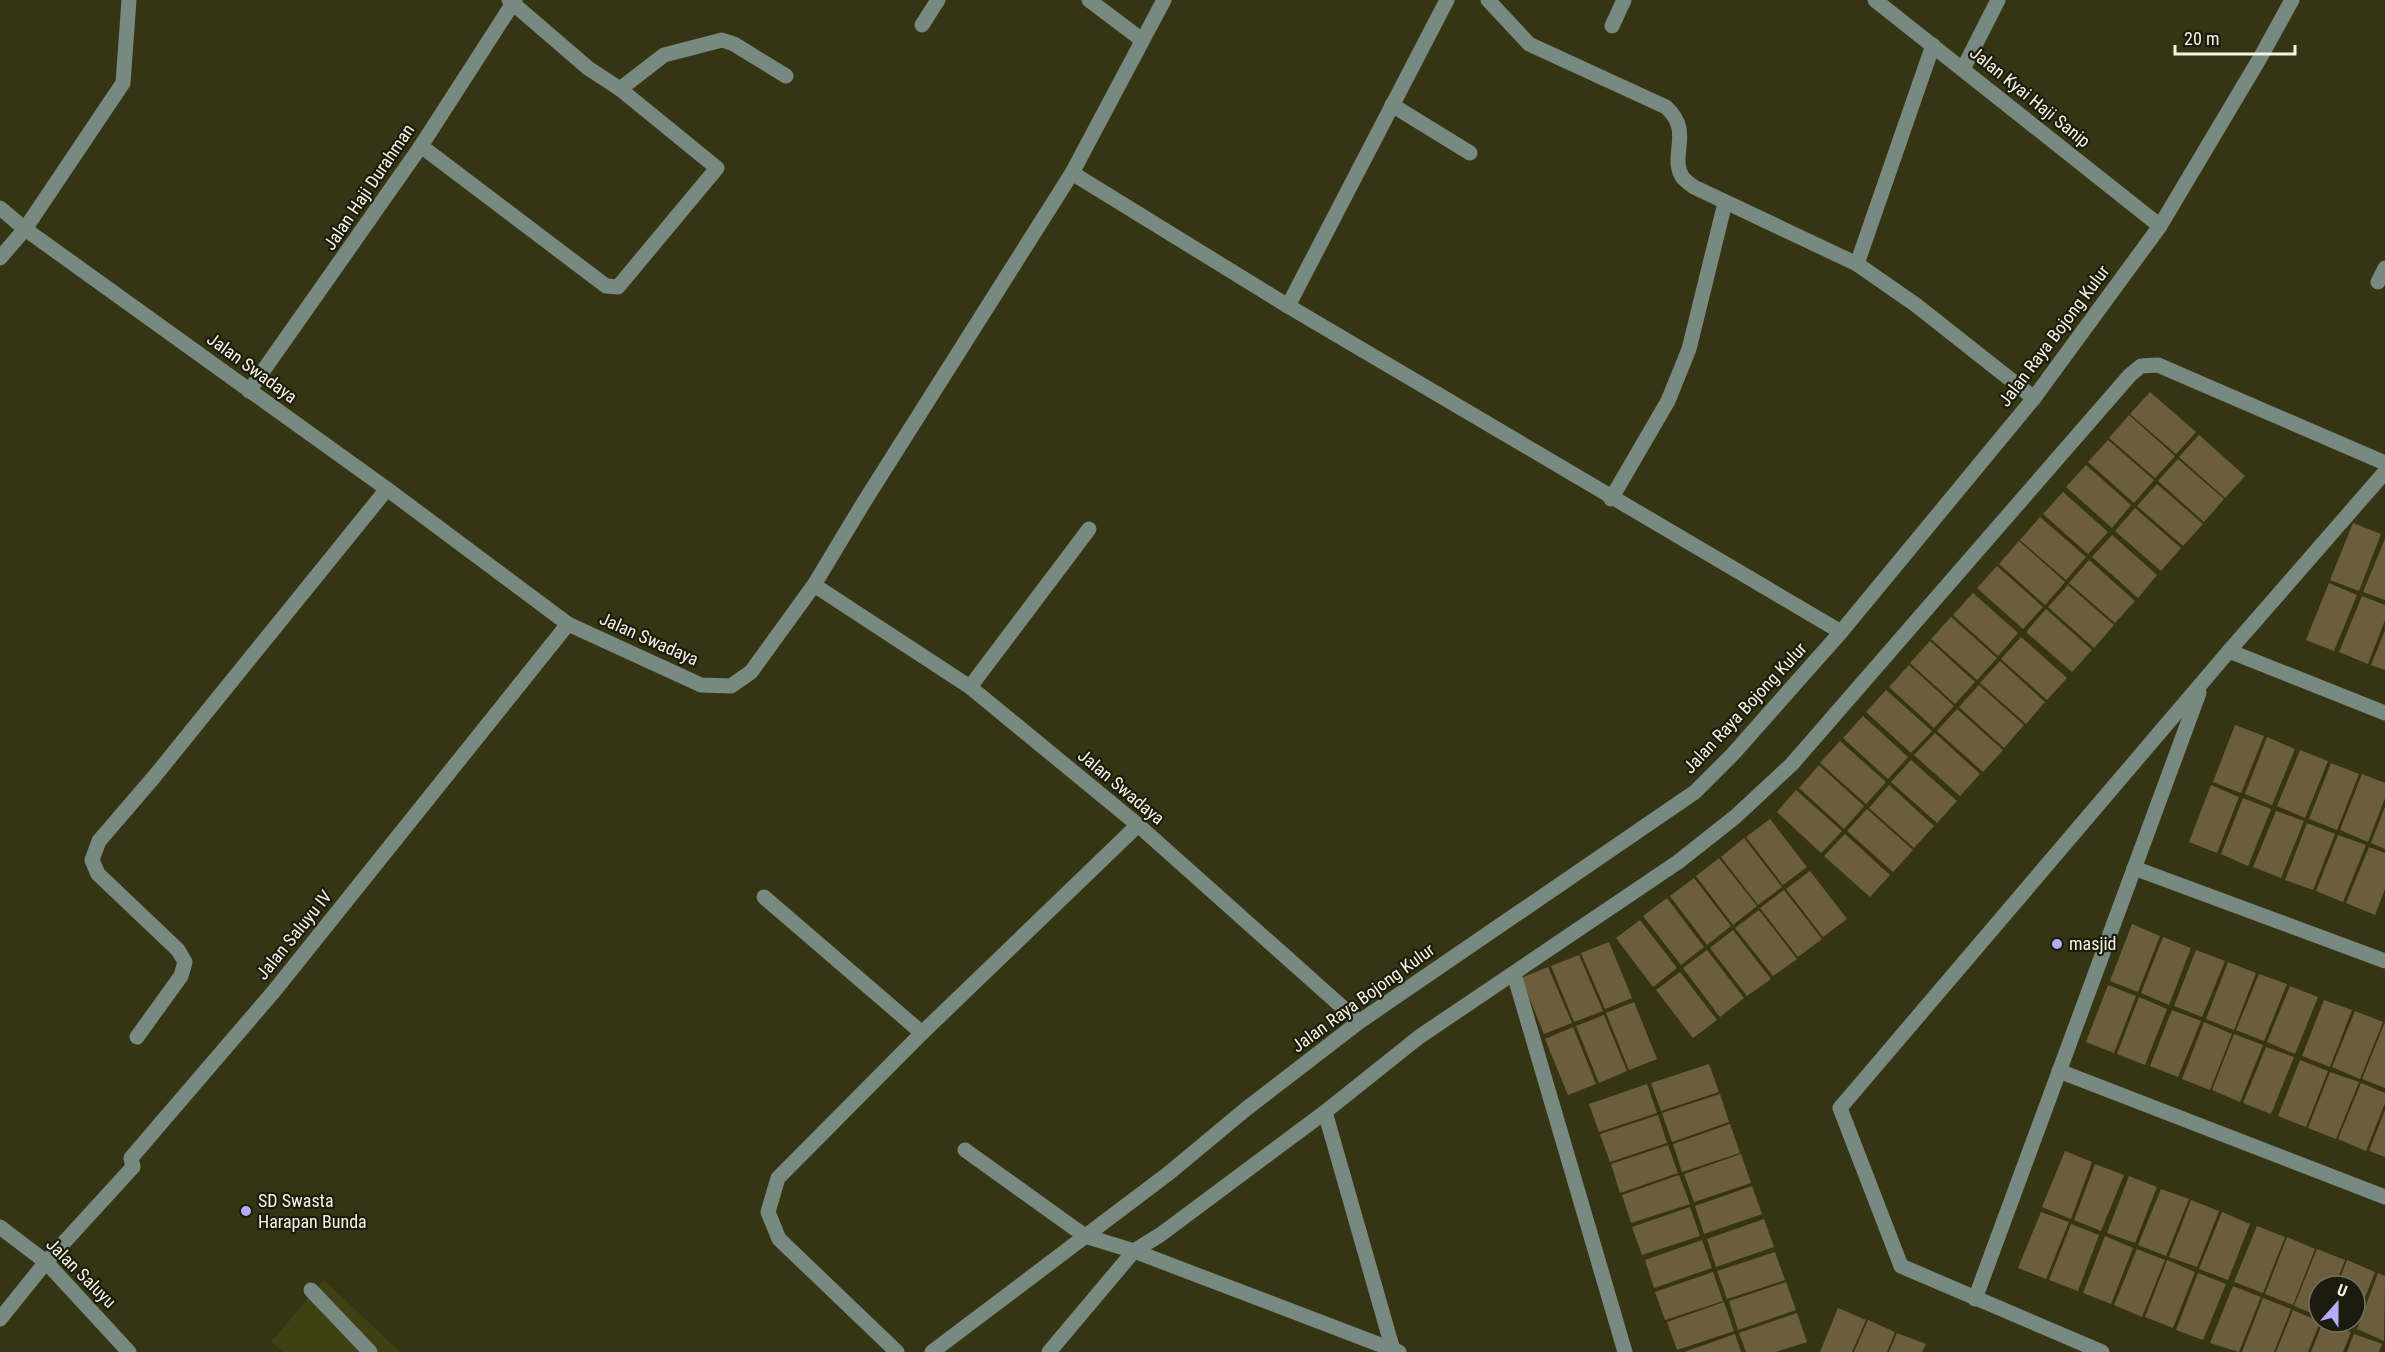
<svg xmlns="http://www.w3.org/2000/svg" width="2385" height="1352" viewBox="0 0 2385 1352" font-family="'Roboto Condensed',sans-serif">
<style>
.built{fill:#413f14}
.building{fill:#6c5e3c}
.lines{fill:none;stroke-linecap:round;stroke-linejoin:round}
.minor{stroke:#778981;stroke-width:15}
.poi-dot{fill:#b3adf9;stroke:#1c1c0e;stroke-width:2}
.labels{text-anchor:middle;stroke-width:4.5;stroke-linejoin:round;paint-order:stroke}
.street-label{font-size:18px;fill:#f3f4e0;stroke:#1c1c0e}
.poi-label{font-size:18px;fill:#f3f4e0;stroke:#1c1c0e;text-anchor:start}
</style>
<rect width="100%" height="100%" fill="#363513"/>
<path class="built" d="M324,1280L400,1352H283L271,1342Z"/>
<g class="building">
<path d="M2150,392L2196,432L2176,454L2130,414Z"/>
<path d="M2129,415L2175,456L2155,478L2109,438Z"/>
<path d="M2199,435L2245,476L2225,498L2179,457Z"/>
<path d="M2108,440L2154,480L2134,503L2088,462Z"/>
<path d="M2178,459L2224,499L2204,522L2158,481Z"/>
<path d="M2086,465L2131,505L2112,528L2066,487Z"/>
<path d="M2157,484L2203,524L2183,546L2137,506Z"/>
<path d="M2063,492L2108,532L2088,554L2043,514Z"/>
<path d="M2135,508L2181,548L2161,571L2115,531Z"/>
<path d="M2040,517L2086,557L2066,580L2020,540Z"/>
<path d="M2353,523L2381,534L2359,591L2330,580Z"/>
<path d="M2112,535L2157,575L2138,598L2092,557Z"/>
<path d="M2385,539V600L2363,592Z"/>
<path d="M2019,541L2065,582L2045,605L1999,564Z"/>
<path d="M2089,560L2135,601L2115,623L2069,583Z"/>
<path d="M1997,566L2043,607L2023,629L1977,588Z"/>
<path d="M2329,583L2357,595L2334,651L2306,640Z"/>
<path d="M2068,585L2114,625L2094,648L2048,607Z"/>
<path d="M1973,593L2018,633L1998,656L1953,615Z"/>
<path d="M2362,596L2385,605V620L2368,664L2339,652Z"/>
<path d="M2046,609L2092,650L2072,672L2026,632Z"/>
<path d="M1951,617L1997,658L1977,680L1931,639Z"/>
<path d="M2385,630V670L2371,665Z"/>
<path d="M2021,637L2067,678L2047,700L2001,659Z"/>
<path d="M1930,641L1975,682L1955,704L1910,663Z"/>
<path d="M2000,661L2045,702L2026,724L1980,683Z"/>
<path d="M1909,665L1954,706L1934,728L1889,687Z"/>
<path d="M1979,685L2024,725L2004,748L1959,707Z"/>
<path d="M1886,690L1932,731L1911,753L1866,712Z"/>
<path d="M1957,709L2003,750L1983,772L1937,731Z"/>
<path d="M1863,716L1908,757L1888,779L1843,738Z"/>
<path d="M2235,725L2264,736L2241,793L2213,782Z"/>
<path d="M1935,733L1980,774L1960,796L1914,755Z"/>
<path d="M2267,737L2295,749L2272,805L2245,794Z"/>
<path d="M1840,741L1886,782L1866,804L1820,763Z"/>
<path d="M2300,750L2328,761L2305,818L2277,806Z"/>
<path d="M1911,760L1957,801L1937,823L1891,782Z"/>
<path d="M2331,763L2359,774L2337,830L2309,819Z"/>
<path d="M1819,765L1864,806L1844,829L1799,788Z"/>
<path d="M2362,774L2385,783V798L2368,842L2340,830Z"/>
<path d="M1889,785L1934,826L1914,848L1869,808Z"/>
<path d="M2211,785L2239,797L2217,853L2189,842Z"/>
<path d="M1796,790L1842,831L1821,853L1777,812Z"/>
<path d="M2243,798L2271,809L2248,866L2221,854Z"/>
<path d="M2385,807V849L2371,843Z"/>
<path d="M1867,809L1913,850L1893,872L1847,831Z"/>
<path d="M2276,811L2304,821L2281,878L2253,867Z"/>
<path d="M1770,819L1807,867L1783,885L1746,837Z"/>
<path d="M2307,823L2335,834L2313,890L2285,880Z"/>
<path d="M1845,834L1890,875L1870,897L1824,856Z"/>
<path d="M2338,835L2366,845L2343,902L2316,891Z"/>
<path d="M1744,838L1782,887L1758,905L1721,857Z"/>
<path d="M2369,847L2385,853V889L2375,915L2346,903Z"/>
<path d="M1719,858L1757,906L1733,925L1696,876Z"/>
<path d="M1810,871L1847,919L1823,937L1786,889Z"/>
<path d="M1694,878L1731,926L1707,945L1670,896Z"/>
<path d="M1784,890L1822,939L1798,957L1760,908Z"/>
<path d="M1667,898L1704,947L1681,965L1643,916Z"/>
<path d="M1759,910L1797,959L1773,976L1735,928Z"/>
<path d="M1640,920L1677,968L1653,987L1616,938Z"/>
<path d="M2132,924L2160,936L2138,992L2110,981Z"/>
<path d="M1733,930L1771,979L1747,996L1710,948Z"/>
<path d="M2163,937L2191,948L2169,1005L2141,993Z"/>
<path d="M1609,942L1632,998L1605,1009L1581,953Z"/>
<path d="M1707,950L1744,998L1720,1017L1683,968Z"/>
<path d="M2196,950L2225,961L2202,1017L2174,1006Z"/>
<path d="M1579,955L1603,1011L1574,1022L1551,966Z"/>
<path d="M2228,962L2256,973L2234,1030L2206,1019Z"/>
<path d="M1548,967L1572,1023L1544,1034L1521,978Z"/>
<path d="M1680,972L1717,1020L1693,1038L1656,990Z"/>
<path d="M2259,974L2287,984L2264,1041L2236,1030Z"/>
<path d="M2108,985L2136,996L2114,1053L2086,1042Z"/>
<path d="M2290,986L2318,997L2295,1054L2267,1042Z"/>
<path d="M2139,997L2167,1009L2145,1065L2117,1054Z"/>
<path d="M2324,1000L2352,1010L2330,1067L2302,1056Z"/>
<path d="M1634,1002L1657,1059L1629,1070L1606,1013Z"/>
<path d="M2172,1010L2201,1021L2178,1077L2150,1066Z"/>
<path d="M2355,1011L2383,1022L2360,1079L2332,1067Z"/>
<path d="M1604,1015L1627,1071L1599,1083L1576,1026Z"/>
<path d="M2204,1022L2232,1034L2210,1090L2182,1079Z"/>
<path d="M2385,1022V1088L2362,1079Z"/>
<path d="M1573,1027L1596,1084L1568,1095L1545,1039Z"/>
<path d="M2234,1034L2263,1045L2240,1102L2212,1090Z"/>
<path d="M2266,1047L2294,1057L2271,1114L2243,1103Z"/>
<path d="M2300,1060L2328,1071L2306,1127L2278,1116Z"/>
<path d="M1709,1064L1719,1092L1661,1111L1651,1083Z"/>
<path d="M2330,1072L2359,1082L2336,1139L2308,1128Z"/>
<path d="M2361,1083L2385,1093V1103L2366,1151L2338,1139Z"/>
<path d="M1647,1084L1657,1113L1599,1132L1589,1104Z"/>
<path d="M1720,1094L1729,1122L1672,1142L1662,1113Z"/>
<path d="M2385,1110V1157L2369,1151Z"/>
<path d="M1658,1115L1667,1143L1610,1162L1600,1134Z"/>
<path d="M1730,1124L1740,1153L1682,1172L1673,1144Z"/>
<path d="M1668,1145L1678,1173L1620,1193L1611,1164Z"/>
<path d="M2065,1151L2092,1162L2071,1219L2042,1207Z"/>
<path d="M1741,1154L1751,1183L1694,1202L1684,1174Z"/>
<path d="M2095,1164L2124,1175L2101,1231L2074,1220Z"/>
<path d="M1679,1175L1690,1204L1631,1223L1622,1195Z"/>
<path d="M2129,1176L2157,1187L2135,1243L2107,1233Z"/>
<path d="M1752,1186L1762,1214L1704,1234L1695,1206Z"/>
<path d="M2161,1189L2189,1199L2166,1256L2138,1245Z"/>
<path d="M2191,1200L2219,1211L2197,1267L2169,1257Z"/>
<path d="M1690,1207L1700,1236L1642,1255L1632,1227Z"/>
<path d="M2041,1212L2069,1222L2046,1279L2018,1268Z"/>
<path d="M2222,1212L2250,1224L2228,1280L2199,1269Z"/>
<path d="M1764,1219L1774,1247L1716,1267L1707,1239Z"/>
<path d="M2071,1224L2099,1235L2078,1291L2049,1280Z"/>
<path d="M2257,1226L2285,1237L2263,1293L2234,1282Z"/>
<path d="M2105,1236L2133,1248L2111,1304L2083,1293Z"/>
<path d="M2287,1237L2315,1249L2293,1305L2265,1294Z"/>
<path d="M1702,1240L1712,1268L1654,1288L1645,1260Z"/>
<path d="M2137,1249L2165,1260L2142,1317L2114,1305Z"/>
<path d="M2317,1249L2345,1260L2335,1286H2319V1316L2294,1306Z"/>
<path d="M1775,1252L1785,1280L1727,1299L1717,1271Z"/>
<path d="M2167,1260L2195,1272L2173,1328L2145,1317Z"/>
<path d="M2347,1260L2375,1272L2353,1328L2338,1322H2355V1286H2337Z"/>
<path d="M1713,1272L1723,1301L1665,1320L1655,1292Z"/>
<path d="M2198,1273L2226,1284L2203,1340L2176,1330Z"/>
<path d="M2378,1273L2385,1276L2384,1341L2357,1329Z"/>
<path d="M1786,1282L1796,1310L1738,1330L1729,1301Z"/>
<path d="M2233,1286L2261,1297L2239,1352L2210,1343Z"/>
<path d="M2263,1298L2291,1309L2274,1352H2242Z"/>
<path d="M1724,1302L1734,1331L1677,1350L1667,1322Z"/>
<path d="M1838,1308L1866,1320L1852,1352H1820Z"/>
<path d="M2293,1310L2320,1322L2308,1352H2276Z"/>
<path d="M1797,1313L1807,1342L1776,1352H1746L1739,1333Z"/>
<path d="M1868,1320L1895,1332L1887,1352H1854Z"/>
<path d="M2323,1322L2351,1332L2343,1352H2311Z"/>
<path d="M1897,1333L1926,1344L1922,1352H1889Z"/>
<path d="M1735,1334L1741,1352H1684Z"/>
<path d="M2354,1334L2382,1344L2379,1352H2347Z"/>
</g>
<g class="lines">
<g class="minor">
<path d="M509,0L588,68L620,89L664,55L722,40L734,44L786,76"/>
<path d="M1089,0L1142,40"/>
<path d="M1164,0L1072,173L1288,306L1841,632"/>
<path d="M1488,0L1529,44L1666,107C1694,132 1668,156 1683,178C1686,181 1691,185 1694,187L1857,264L1933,45"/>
<path d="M1875,0L2160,226"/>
<path d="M922,25L938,0"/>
<path d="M1612,26L1624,0"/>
<path d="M1963,69L1998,0"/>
<path d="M1392,105L1470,153"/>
<path d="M421,146L606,286L618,287L717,168L620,89"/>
<path d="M0,208L25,229L387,489L568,624L701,685L731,686L751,672L814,585L970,687L1138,825L1359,1022"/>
<path d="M0,258L25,229L123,83L129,0"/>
<path d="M1857,264L1916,305L2034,398"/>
<path d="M2378,282L2385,268"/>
<path d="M1288,306L1447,0"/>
<path d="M249,391L421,146L515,0"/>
<path d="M1611,499L1668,401L1689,349L1725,203"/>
<path d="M814,585L864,502L1072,173"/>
<path d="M2229,651L2385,713"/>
<path d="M970,687L1089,529"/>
<path d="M2134,868L2385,961"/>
<path d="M764,897L922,1033"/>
<path d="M1514,974L1625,1352"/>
<path d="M137,1037L181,976L185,962L178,950L98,874L92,860L99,841L154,777L387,489"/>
<path d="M2059,1071L2385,1197"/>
<path d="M1325,1112L1393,1350"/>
<path d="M965,1150L1085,1236L1134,1251L1399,1352"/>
<path d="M0,1227L46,1262L129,1352"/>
<path d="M311,1290L370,1352"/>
<path d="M1975,1299L2199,693"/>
<path d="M0,1319L46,1262L133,1167L131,1158L275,990L568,624"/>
<path d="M897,1352L779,1239L768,1212L778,1178L922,1033L1138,825"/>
<path d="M932,1352L1169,1173L1246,1109L1359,1022L1695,792L1733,754L1841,632L2034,398L2160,226L2260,58L2292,0"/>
<path d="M1049,1352L1134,1251L1160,1235L1325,1112L1419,1037L1678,862L1735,817L1792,764L2130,375L2141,366L2158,365L2385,463"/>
<path d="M2102,1352L1901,1266L1840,1108L2229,651L2385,472"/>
</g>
</g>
<g class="poi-dot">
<circle cx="2057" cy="944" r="6"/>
<circle cx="246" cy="1211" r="6"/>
</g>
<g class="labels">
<g class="street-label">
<text transform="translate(2030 97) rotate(39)" y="6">Jalan Kyai Haji Sanip</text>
<text transform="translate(369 187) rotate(-56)" y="6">Jalan Haji Durahman</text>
<text transform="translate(2054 336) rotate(-53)" y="6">Jalan Raya Bojong Kulur</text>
<text transform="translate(252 368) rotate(36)" y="6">Jalan Swadaya</text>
<text transform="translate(649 639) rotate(24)" y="6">Jalan Swadaya</text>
<text transform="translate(1745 708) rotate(-47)" y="6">Jalan Raya Bojong Kulur</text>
<text transform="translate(1121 787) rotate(40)" y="6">Jalan Swadaya</text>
<text transform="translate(294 935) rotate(-51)" y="6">Jalan Saluyu IV</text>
<text transform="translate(1363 998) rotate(-36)" y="6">Jalan Raya Bojong Kulur</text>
<text transform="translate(81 1273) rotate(45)" y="6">Jalan Saluyu</text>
</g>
<g class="poi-label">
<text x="2069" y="950">masjid</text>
<text x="258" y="1207">SD Swasta<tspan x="258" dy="21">Harapan Bunda</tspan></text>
</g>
</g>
<g transform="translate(2337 1304) rotate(21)"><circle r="28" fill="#1c1c0e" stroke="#727262" stroke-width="1.5"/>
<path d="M0-4.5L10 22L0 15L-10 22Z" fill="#b3adf9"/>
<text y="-9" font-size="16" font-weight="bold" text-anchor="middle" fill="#f3f4e0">U</text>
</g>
<path d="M2175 45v9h120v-9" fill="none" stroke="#f3f4e0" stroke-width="3"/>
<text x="2184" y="45" font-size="18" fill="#f3f4e0" stroke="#1c1c0e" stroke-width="4.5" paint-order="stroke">20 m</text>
</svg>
